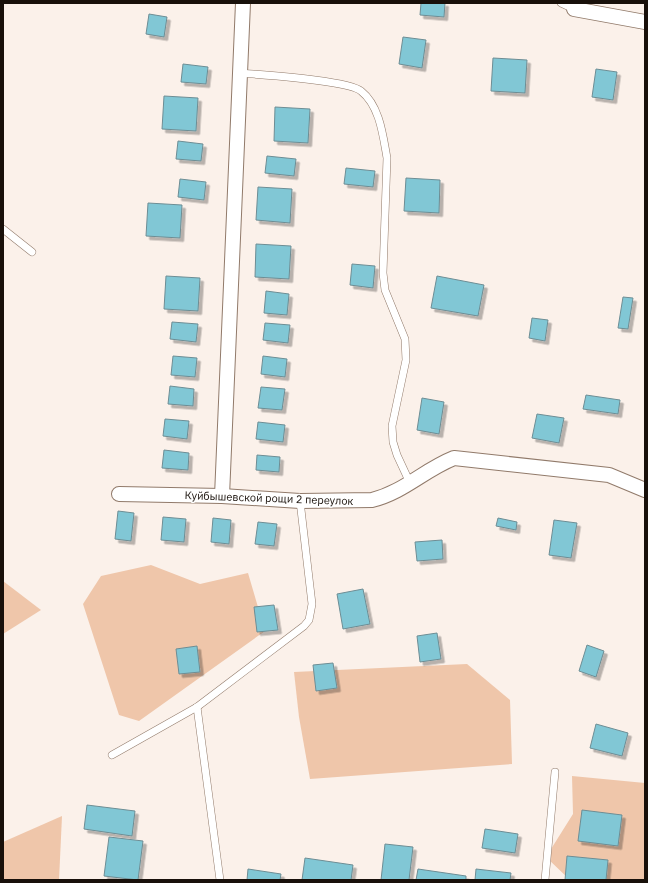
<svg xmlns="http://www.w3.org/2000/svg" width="648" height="883" viewBox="0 0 648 883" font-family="'IBM Plex Sans',sans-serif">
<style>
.green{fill:#efc6aa}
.building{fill:#81c7d5;stroke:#6d8d94;filter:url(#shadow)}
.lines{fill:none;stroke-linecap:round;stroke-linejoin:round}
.service-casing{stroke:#917a6a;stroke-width:8}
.minor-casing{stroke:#917a6a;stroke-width:16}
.service{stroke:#fff;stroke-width:7}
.minor{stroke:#fff;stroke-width:14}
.labels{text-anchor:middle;stroke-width:3;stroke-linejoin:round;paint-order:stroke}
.street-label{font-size:11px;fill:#18100a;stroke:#fff}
</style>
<defs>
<filter id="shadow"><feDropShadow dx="3.5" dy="3.5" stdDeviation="0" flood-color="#0004"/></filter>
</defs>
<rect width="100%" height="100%" fill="#fbf1ea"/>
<g class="green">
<path d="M151,565L200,584L248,573L265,631L139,721L119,715L83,604L101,576Z"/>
<path d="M3,581L41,610L3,634Z"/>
<path d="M467,664L510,700L512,764L310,779L299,717L294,672Z"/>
<path d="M572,776L645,783V880H570L546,857L573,814Z"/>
<path d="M62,816L59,880H3V842Z"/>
</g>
<g class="building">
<path d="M421,3H445L444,17L420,15Z"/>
<path d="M149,14L167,17L164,37L146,34Z"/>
<path d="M403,37L426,40L422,68L399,64Z"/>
<path d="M493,58L527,60L525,93L491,91Z"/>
<path d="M183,64L208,67L206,84L181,82Z"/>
<path d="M596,69L617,72L613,100L592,97Z"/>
<path d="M164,96L198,98L196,131L162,129Z"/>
<path d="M275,107L310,109L308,143L274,141Z"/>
<path d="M178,141L203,144L201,161L176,159Z"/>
<path d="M267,156L296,159L294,176L265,173Z"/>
<path d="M346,168L375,171L373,187L344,184Z"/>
<path d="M406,178L440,180L439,213L404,211Z"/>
<path d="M180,179L206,182L204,200L178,197Z"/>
<path d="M258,187L292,189L290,223L256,220Z"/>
<path d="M148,203L182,205L180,238L146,236Z"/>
<path d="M256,244L291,246L289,279L255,277Z"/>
<path d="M352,264L375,266L373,288L350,285Z"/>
<path d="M166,276L200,278L198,311L164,309Z"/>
<path d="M437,276L484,285L478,316L431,308Z"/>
<path d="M266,291L289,294L287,315L264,313Z"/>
<path d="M623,297L633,298L628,329L618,328Z"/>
<path d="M532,318L548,320L545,341L529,338Z"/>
<path d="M172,322L198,324L196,342L170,339Z"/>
<path d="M265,323L290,325L288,343L263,340Z"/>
<path d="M173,356L197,358L195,377L171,375Z"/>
<path d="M263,356L287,359L285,377L261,374Z"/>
<path d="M170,386L194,389L193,406L168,404Z"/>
<path d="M261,387L285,389L282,410L258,408Z"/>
<path d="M586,395L620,400L618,414L583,409Z"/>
<path d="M422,398L444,402L439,434L417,430Z"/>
<path d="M537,414L564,418L559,443L532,438Z"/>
<path d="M165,419L189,421L187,439L163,436Z"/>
<path d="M258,422L285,425L283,442L256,439Z"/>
<path d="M164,450L189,453L188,470L162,468Z"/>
<path d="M257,455L280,457L279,472L256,470Z"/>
<path d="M118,511L134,513L131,541L115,539Z"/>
<path d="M163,517L186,519L184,542L161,540Z"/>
<path d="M213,518L231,520L229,544L211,542Z"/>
<path d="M498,518L517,522L516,530L496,526Z"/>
<path d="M554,520L577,523L571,558L549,555Z"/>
<path d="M258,522L277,524L274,546L255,544Z"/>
<path d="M442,540L443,559L417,561L415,542Z"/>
<path d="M363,589L370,624L343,629L337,594Z"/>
<path d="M274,605L278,630L257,632L254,607Z"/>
<path d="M437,633L441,659L420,662L417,636Z"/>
<path d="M587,645L604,651L596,677L579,671Z"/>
<path d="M197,646L200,672L179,674L176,649Z"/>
<path d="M333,663L337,688L316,691L313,665Z"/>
<path d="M596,724L628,733L622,756L590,748Z"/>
<path d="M87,805L135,811L132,836L84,829Z"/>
<path d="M582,810L622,815L618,846L578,841Z"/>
<path d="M485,829L518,834L515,853L482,848Z"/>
<path d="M109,837L143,841L138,880L104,876Z"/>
<path d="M385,844L413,847L409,880H381Z"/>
<path d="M567,856L608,860L606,880H565Z"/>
<path d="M305,858L353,865L351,880H302Z"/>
<path d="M248,869L281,874L280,880H247Z"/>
<path d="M418,869L466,876V880H416Z"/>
<path d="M476,869L511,873L510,880H475Z"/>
</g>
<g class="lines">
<g class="service-casing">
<g id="service">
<path d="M561,3L574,9"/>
<path d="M240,73C262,75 348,80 361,91C380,106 383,136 387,158L383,273L385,290L405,339L406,360L392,426L393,442L397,455L410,483"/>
<path d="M3,229L32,252"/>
<path d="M197,707L220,880"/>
<path d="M112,755L197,707L304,626L309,620L312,604L300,501"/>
<path d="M545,880L555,772"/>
</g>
</g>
<g class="minor-casing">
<g id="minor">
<path d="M574,9L645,22"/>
<path d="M119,494L222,496L300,501L372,500C404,492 424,470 454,458L609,475L645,490"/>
<path d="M222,496L243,3"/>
</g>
</g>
<use href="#service" class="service"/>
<use href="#minor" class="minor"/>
</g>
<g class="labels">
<g class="street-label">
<text transform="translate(269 498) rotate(2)" y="4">Куйбышевской рощи 2 переулок</text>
</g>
</g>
<rect width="648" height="883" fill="none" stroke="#18100a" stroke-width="8"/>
</svg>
